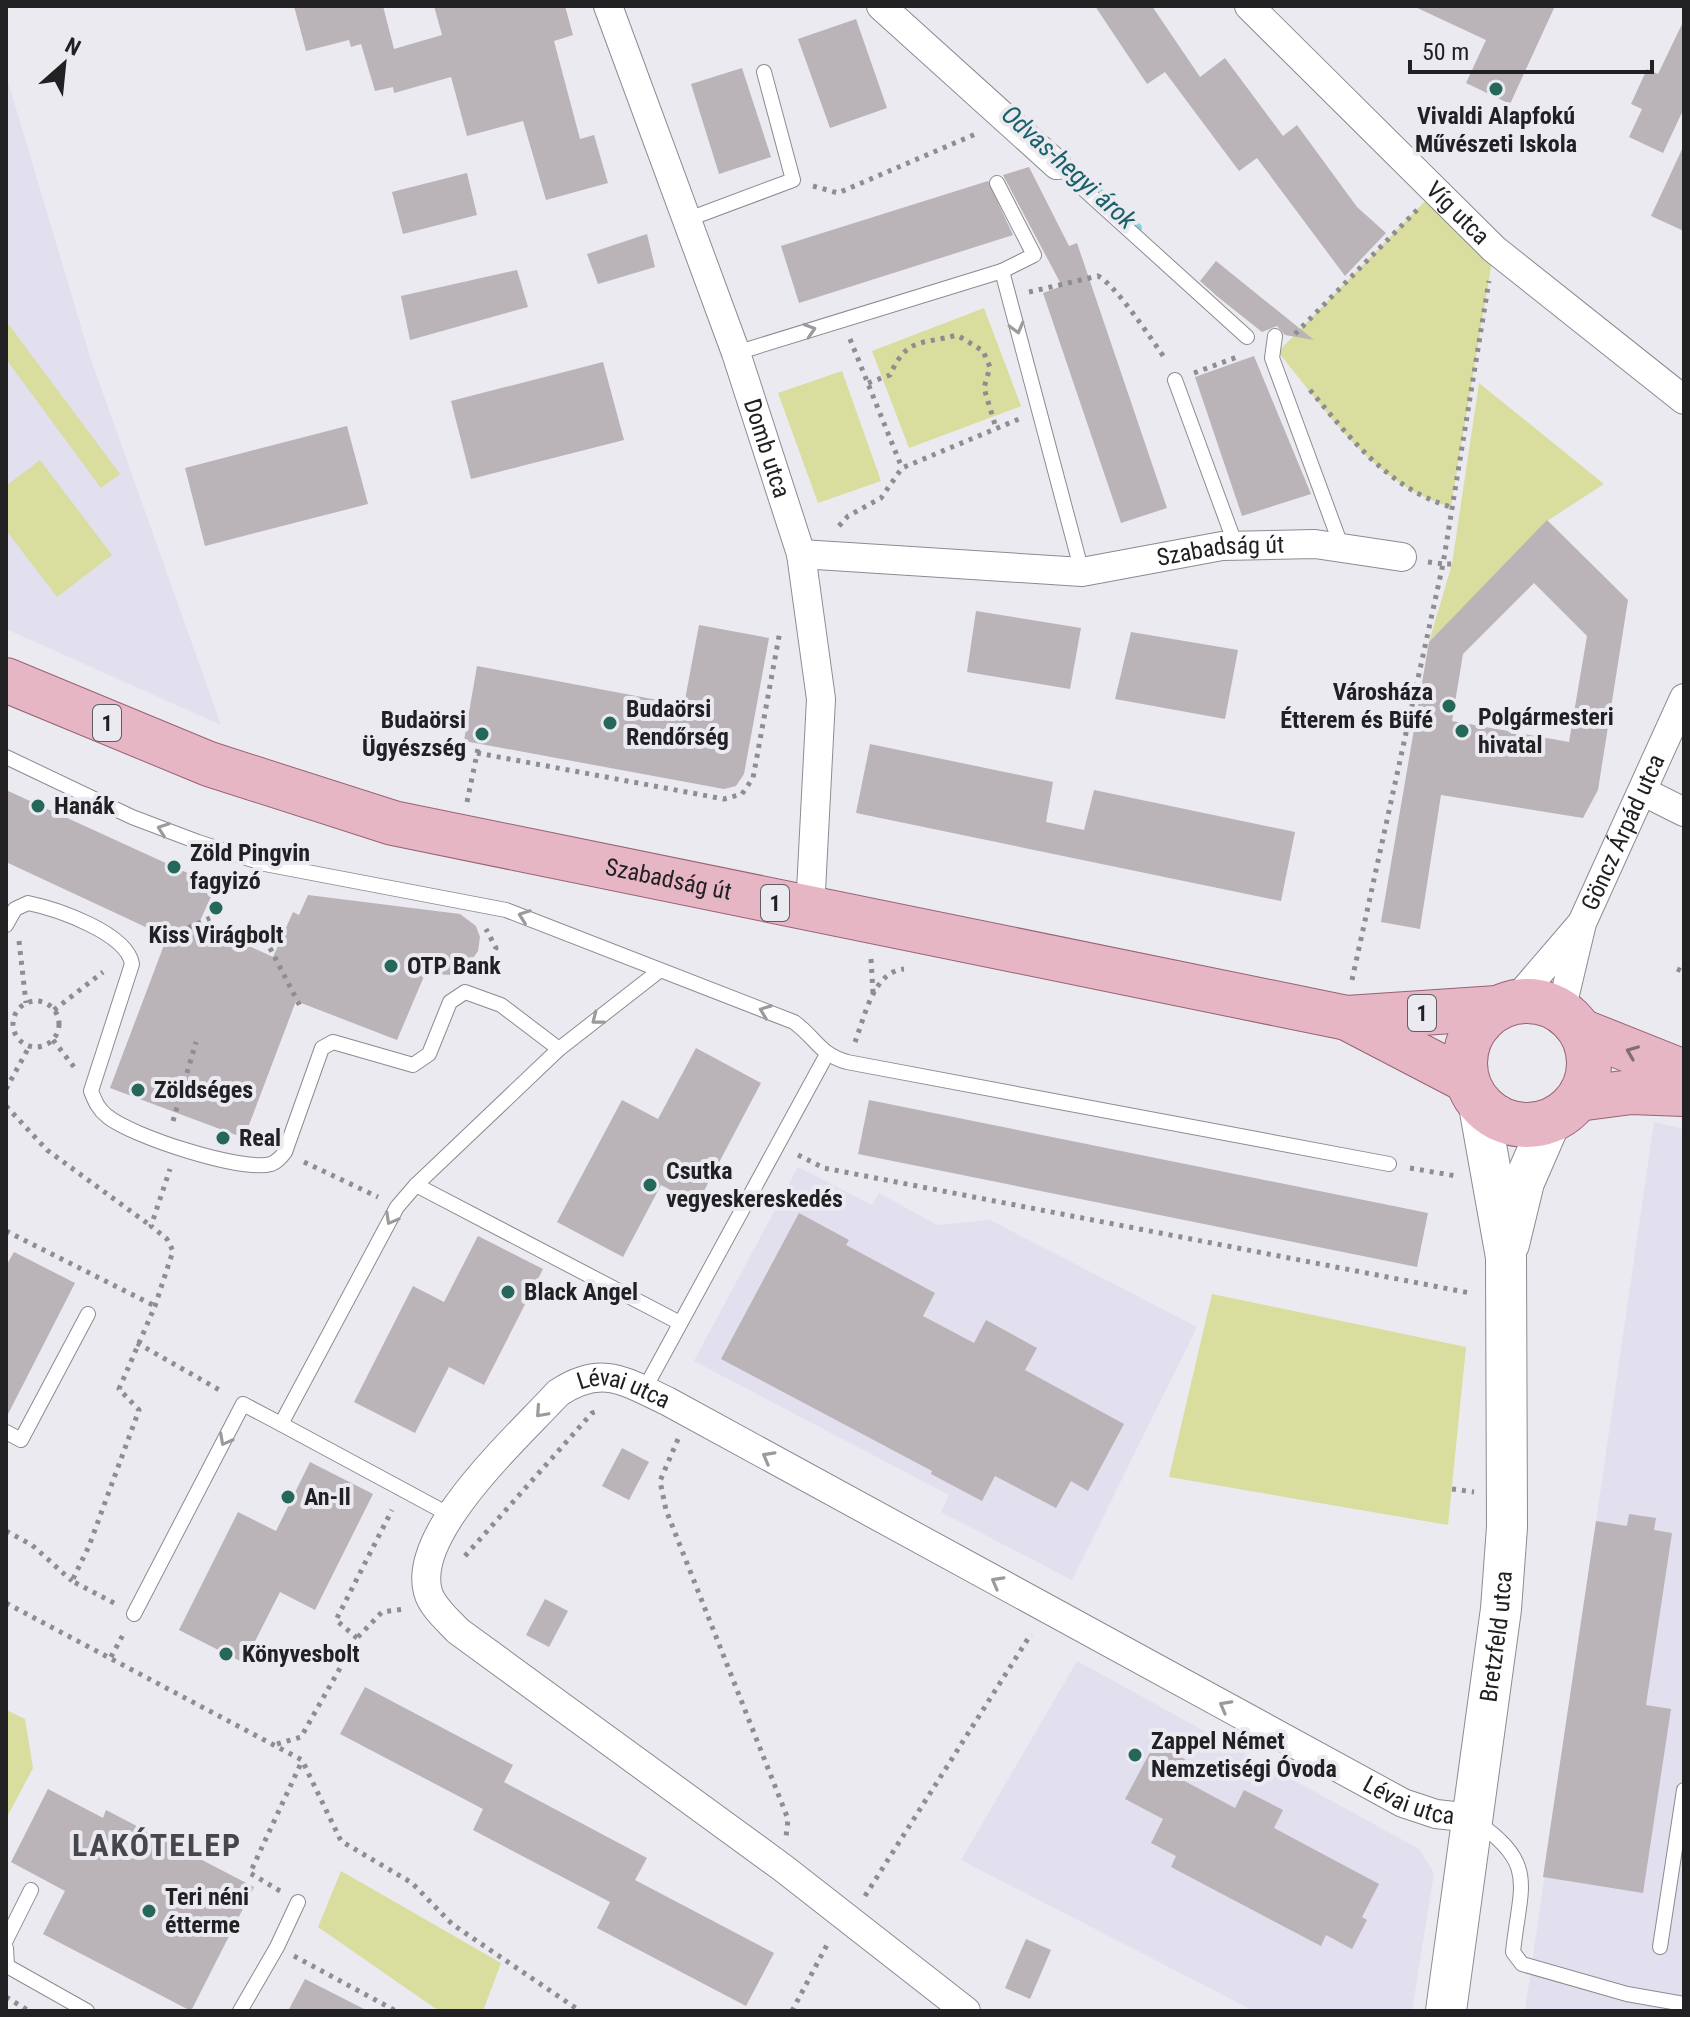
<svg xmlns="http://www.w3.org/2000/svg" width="1690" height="2017" viewBox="0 0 1690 2017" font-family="'Roboto Condensed',sans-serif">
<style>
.built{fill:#e2dfee}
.green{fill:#d9dd9e}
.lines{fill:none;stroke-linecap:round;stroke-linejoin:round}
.stream{stroke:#82d5e2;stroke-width:10}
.building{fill:#bab3b8;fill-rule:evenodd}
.lane-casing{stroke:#8c8b92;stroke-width:16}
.street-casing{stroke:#8c8b92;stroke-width:30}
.secondary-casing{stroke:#8c8b92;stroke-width:42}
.primary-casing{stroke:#976272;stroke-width:46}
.path{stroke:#8e8d92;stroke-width:5;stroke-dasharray:4 6;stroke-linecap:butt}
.lane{stroke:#fff;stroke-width:14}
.street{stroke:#fff;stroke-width:28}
.secondary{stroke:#fff;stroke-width:40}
.primary{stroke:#e7b6c4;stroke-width:44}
.oneway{stroke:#9b9b9c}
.oneway2{stroke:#846c74}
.poi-dot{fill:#256859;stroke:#ebeaf1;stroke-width:3}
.labels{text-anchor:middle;stroke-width:8;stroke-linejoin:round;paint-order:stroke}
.shield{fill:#ebeaf1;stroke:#5e5d61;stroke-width:2}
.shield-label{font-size:22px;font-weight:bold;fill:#212123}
.poi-label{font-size:24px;font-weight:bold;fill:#212123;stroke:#ebeaf1;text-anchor:start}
.street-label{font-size:24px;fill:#212123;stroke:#ebeaf1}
.water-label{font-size:26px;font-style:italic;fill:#1a6069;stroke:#ebeaf1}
.district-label{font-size:32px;font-weight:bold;letter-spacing:2px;fill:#47464c;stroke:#ebeaf1}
</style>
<rect width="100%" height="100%" fill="#ebeaf1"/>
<g class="built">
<path d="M6,75L90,357L221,725L6,629Z"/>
<path d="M1654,1122L1684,1129V2011H1525Z"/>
<path d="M798,1167L872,1205L879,1193L937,1225L990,1220L1197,1327L1072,1580L941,1512L949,1495L694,1361Z"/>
<path d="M1077,1661L1419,1849L1434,1873L1412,2011H1254L961,1860Z"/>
</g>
<g class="green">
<path d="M1435,191L1494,249L1451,507C1374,485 1327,411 1278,352Z"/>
<path d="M984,308L1021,406L909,448L872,351Z"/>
<path d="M6,321L120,474L101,488L6,359Z"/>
<path d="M842,371L881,481L818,503L778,393Z"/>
<path d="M1479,383L1604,484L1547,521L1429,642L1452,564Z"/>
<path d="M40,460L112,555L57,597L6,530V486Z"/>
<path d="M1212,1294L1466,1347L1448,1525L1169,1477Z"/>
<path d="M6,1710L25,1719L33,1768L6,1819Z"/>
<path d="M341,1871L501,1963L483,2011H439L318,1927Z"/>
</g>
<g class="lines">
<path class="stream" d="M1060,158L1137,228"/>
</g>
<g class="building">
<path d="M294,6H383L394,49L442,35L434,6H565L573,35L554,41L580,139L594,135L608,183L546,200L523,121L467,136L451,77L394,93L393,87L375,91L361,44L351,47L349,40L306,51Z"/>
<path d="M1095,6H1152L1200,77L1225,58L1283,136L1297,125L1357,207L1386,233L1345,276L1257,158L1239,171L1165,72L1147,84Z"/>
<path d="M1413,6H1555L1510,104L1466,83L1486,40Z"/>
<path d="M856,19L887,108L830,128L798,39Z"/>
<path d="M1684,20V108L1663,153L1629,137L1642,109L1631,104L1647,69L1658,74Z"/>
<path d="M742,68L771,157L719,174L691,84Z"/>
<path d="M1684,145V231L1651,216Z"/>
<path d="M1029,167L1069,246L1077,243L1167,508L1121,523L1043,293L1062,286L1003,175Z"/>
<path d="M467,173L477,215L403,234L392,192Z"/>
<path d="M988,181L1013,235L799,303L781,246Z"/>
<path d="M647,234L655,267L598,284L587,254Z"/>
<path d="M1216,261L1314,340L1285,335L1277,326L1262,332L1218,297L1200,281Z"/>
<path d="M517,270L528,307L410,340L401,296Z"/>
<path d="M1254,356L1311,494L1242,516L1195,377Z"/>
<path d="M603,362L624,440L471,479L451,401Z"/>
<path d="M347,426L368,504L205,546L185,468Z"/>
<path d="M1547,520L1628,600L1598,790L1583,818L1441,795L1420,929L1381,922L1429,642ZM1534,583L1587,636L1569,742L1452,721L1463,654Z"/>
<path d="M976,611L1081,628L1070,689L967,672Z"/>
<path d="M699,625L769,638L744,774L736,786L724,789L464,741L477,666L684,705Z"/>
<path d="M1131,632L1238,650L1225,719L1115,699Z"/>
<path d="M870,744L1053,782L1046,822L1084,830L1094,790L1295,832L1281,901L856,813Z"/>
<path d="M6,790L216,886L199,923L273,957L293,912L299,915L308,895L460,914L476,926L480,937L478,951L464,971L453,975L425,974L397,1040L296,1001L244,1138L110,1088L167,937L6,862Z"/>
<path d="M696,1048L761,1083L697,1204L661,1185L623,1257L557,1222L622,1100L658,1119Z"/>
<path d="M869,1100L1428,1213L1417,1267L858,1154Z"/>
<path d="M799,1213L849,1240L846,1245L935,1293L923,1316L974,1343L986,1320L1037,1348L1025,1370L1124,1424L1088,1491L1071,1481L1056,1508L995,1476L982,1501L931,1474L932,1471L721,1359Z"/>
<path d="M478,1236L543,1269L484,1385L449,1367L415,1433L354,1402L413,1286L444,1302Z"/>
<path d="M14,1252L75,1283L6,1418V1266Z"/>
<path d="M622,1448L649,1462L629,1500L602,1486Z"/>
<path d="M310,1462L373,1494L315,1610L280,1592L244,1663L179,1630L238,1512L276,1531Z"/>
<path d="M1629,1514L1656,1518L1654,1530L1672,1533L1646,1705L1671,1709L1643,1893L1543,1877L1596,1521L1627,1526Z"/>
<path d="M545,1599L568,1611L549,1647L526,1635Z"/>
<path d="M365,1687L513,1765L504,1782L647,1858L635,1880L774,1953L746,2006L597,1928L610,1902L473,1830L483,1809L340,1734Z"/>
<path d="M1155,1743L1186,1760L1177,1777L1235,1808L1244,1790L1283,1810L1274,1828L1379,1884L1362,1917L1367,1920L1352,1949L1326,1935L1321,1946L1171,1867L1176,1856L1151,1843L1163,1819L1125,1799Z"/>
<path d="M48,1789L103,1818L106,1810L254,1887L191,2011L43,1934L65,1891L11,1862Z"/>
<path d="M1026,1939L1051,1950L1030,1999L1005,1988Z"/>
<path d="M305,1979L368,2011H288Z"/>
</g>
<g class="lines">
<g class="lane-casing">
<g id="lane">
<path d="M1057,165L1247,337"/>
<path d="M997,183L1034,255L1002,271"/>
<path d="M686,220L793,180L764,72"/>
<path d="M1275,336L1272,358L1342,548"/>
<path d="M736,353L1002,271L1082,572"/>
<path d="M1175,380L1236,546"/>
<path d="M6,757L132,817L198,842L265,864L506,910L794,1022C817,1039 819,1054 847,1062L1389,1164"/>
<path d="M6,925L15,909L28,903C57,909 127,933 132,964L91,1091C95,1101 98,1109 107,1116C131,1136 241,1172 271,1164C277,1162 281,1157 285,1152L322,1048L333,1042L413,1065L429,1054L450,1002L465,992L501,1005L559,1049"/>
<path d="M416,1185L680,1323"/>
<path d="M644,1390L826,1056"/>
<path d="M281,1424L448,1514"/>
<path d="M6,1432L21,1440L88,1314"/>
<path d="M134,1614L243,1404L281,1424L397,1207L416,1185L559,1049L659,971"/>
<path d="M1477,1822C1538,1865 1520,1885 1513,1952L1522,1964L1627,1994L1684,2004"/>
<path d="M6,1940L31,1890"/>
<path d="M1660,1947L1684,1790"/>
<path d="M6,1948L7,1966L87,2011"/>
<path d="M240,2011L277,1947L298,1902"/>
</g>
</g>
<g class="street-casing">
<g id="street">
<path id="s1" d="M608,6L736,353L801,554L821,699L810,910"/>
<path d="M881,6L1057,165"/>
<path id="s2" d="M1249,6L1494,249L1684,400"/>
<path id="s3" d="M801,554L1082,572L1222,546L1315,544L1402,557"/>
<path d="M1644,792L1684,812"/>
<path d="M1515,1001L1581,924"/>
<path id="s4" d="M1561,1011L1582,923L1684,698"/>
<path id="s5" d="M966,2011L783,1868L458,1631C448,1620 432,1607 428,1592C411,1532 520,1435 558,1393C602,1364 624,1381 667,1401L1403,1803L1436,1814L1472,1818"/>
</g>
</g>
<g class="secondary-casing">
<g id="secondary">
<path d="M1509,1244L1524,1182L1551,1120"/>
<path id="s6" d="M1446,2011L1501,1609L1507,1527L1506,1257L1478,1100"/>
</g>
</g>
<g class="primary-casing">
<g id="primary">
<path id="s7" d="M6,680L209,764L393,823L1347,1018L1497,1008"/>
<circle cx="1527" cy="1063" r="62"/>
<path d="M1347,1018L1466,1080"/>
<path d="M1581,1031L1684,1072"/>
<path d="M1578,1099L1631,1092L1684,1094"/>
</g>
</g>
<g class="path">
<path d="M813,186L838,193L978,133"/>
<path d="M1029,292L1098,276C1116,285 1152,340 1166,360"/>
<path d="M1295,334L1417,210"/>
<path d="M850,339L902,468"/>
<path d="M1194,373L1237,357"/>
<path d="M868,383L890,375C907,337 920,345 957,335L983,351L990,367L984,388L996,428"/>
<path d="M1310,390C1350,438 1389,489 1451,507"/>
<path d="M839,526L848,516L881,498L902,468L1019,419"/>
<path d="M1428,562L1443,564L1489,281"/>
<path d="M477,753L724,799L742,794L753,778L780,631"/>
<path d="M467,802L479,744"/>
<path d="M161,940L210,918"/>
<path d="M19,941L26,1003"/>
<path d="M270,948L301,1008"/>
<path d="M871,959L873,993"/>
<path d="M1677,969L1684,972"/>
<path d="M481,976L496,948L486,929"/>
<path d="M1352,980L1443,564H1452"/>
<circle cx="36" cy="1024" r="23"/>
<path d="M54,1010L103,972"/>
<path d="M53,1040L74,1067"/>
<path d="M855,1042C865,1016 873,972 904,969"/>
<path d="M6,1089L29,1047"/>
<path d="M6,1106L47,1150L151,1226"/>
<path d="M173,1121L196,1042"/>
<path d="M798,1155L824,1168L1470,1293"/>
<path d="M304,1162L378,1197"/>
<path d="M1410,1168L1456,1176"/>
<path d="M6,1231L155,1306"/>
<path d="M137,1343L223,1392"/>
<path d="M678,1439L660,1481L666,1510L788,1819L786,1837"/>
<path d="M1452,1489L1474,1492"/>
<path d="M6,1531L32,1545L72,1581"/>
<path d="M465,1556L592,1413L598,1411"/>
<path d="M6,1603L302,1760L341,1841L412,1883L452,1924L580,2011"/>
<path d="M114,1603L72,1581L89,1546L139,1410L119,1389L155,1306L173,1251L167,1239L151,1226L170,1169"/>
<path d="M357,1638L336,1620L392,1510"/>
<path d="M111,1657L125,1631"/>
<path d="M277,1744L301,1737L357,1638L382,1612L405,1609"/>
<path d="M280,1891L250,1873L302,1761"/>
<path d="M865,1896L1031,1634"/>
<path d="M294,1956L396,2011"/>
<path d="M6,1997L29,2011"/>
<path d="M792,2011L829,1941"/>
</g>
<use href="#lane" class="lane"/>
<use href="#street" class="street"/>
<use href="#secondary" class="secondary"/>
<use href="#primary" class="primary"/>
</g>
<defs><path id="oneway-chevron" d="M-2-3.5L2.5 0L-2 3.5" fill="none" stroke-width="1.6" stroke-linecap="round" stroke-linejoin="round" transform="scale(2)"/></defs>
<g class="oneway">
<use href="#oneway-chevron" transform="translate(1017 328) rotate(75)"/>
<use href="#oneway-chevron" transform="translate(810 330) rotate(-17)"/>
<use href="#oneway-chevron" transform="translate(163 829) rotate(-160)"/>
<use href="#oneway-chevron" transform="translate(524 916) rotate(-160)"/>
<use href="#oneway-chevron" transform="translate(765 1011) rotate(-159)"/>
<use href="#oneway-chevron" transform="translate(597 1019) rotate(142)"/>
<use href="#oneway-chevron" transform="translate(391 1219) rotate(119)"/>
<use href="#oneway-chevron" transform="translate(541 1412) rotate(132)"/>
<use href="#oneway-chevron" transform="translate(225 1440) rotate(118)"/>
<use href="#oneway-chevron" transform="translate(768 1457) rotate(-151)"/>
<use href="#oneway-chevron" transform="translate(997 1582) rotate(-151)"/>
<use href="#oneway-chevron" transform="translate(1225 1706) rotate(-151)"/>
</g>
<use class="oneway2" href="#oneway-chevron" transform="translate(1632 1052) rotate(-158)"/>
<g class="poi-dot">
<circle cx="1496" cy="89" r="8"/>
<circle cx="1449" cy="706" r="8"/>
<circle cx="610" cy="723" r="8"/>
<circle cx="1462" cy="731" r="8"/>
<circle cx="482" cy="734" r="8"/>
<circle cx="38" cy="806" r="8"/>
<circle cx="174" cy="867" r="8"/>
<circle cx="216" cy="908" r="8"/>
<circle cx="391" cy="966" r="8"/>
<circle cx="138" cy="1090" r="8"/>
<circle cx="223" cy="1138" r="8"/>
<circle cx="650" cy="1185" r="8"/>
<circle cx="508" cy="1292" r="8"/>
<circle cx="288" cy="1497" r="8"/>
<circle cx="226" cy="1654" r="8"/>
<circle cx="1135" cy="1755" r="8"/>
<circle cx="149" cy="1911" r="8"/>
</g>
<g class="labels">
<g class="shield">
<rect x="93" y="705" width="28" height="36" rx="6"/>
<rect x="761" y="885" width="28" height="36" rx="6"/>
<rect x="1408" y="995" width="28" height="36" rx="6"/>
</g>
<g class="shield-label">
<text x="107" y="731">1</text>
<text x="775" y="911">1</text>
<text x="1422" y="1021">1</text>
</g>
<g class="poi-label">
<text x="1496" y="124" text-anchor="middle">Vivaldi Alapfokú<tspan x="1496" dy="28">Művészeti Iskola</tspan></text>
<text x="1433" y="700" text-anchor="end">Városháza<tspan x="1433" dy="28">Étterem és Büfé</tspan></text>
<text x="626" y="717">Budaörsi<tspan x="626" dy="28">Rendőrség</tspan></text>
<text x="1478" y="725">Polgármesteri<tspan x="1478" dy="28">hivatal</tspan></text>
<text x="466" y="728" text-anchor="end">Budaörsi<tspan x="466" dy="28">Ügyészség</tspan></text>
<text x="54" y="814">Hanák</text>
<text x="190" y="861">Zöld Pingvin<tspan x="190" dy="28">fagyizó</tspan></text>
<text x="216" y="943" text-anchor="middle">Kiss Virágbolt</text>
<text x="407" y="974">OTP Bank</text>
<text x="154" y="1098">Zöldséges</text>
<text x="239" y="1146">Real</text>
<text x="666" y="1179">Csutka<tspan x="666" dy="28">vegyeskereskedés</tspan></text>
<text x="524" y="1300">Black Angel</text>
<text x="304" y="1505">An-Il</text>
<text x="242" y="1662">Könyvesbolt</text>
<text x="1151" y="1749">Zappel Német<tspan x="1151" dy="28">Nemzetiségi Óvoda</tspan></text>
<text x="165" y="1905">Teri néni<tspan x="165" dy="28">étterme</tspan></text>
</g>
<g class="street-label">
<text dy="8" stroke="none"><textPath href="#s2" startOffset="294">Víg utca</textPath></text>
<text dy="8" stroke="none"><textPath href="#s1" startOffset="470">Domb utca</textPath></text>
<text dy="8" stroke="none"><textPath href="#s3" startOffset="422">Szabadság út</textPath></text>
<text dy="8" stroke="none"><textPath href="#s4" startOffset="190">Göncz Árpád utca</textPath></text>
<text dy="8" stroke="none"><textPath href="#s7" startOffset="694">Szabadság út</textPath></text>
<text dy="8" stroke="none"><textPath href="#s5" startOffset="1000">Lévai utca</textPath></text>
<text dy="8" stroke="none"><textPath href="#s6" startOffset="378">Bretzfeld utca</textPath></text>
<text dy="8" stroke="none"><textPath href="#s5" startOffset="1890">Lévai utca</textPath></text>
</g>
<g class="water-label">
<text transform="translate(1069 167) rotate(42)" y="9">Odvas-hegyi árok</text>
</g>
<g class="district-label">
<text x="157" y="1856">LAKÓTELEP</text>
</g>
</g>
<rect width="1690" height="2017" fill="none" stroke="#212123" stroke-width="16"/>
<g transform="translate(64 64) rotate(27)" stroke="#ebeaf1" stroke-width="6" paint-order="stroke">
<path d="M0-6L14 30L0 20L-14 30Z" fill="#212123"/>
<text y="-12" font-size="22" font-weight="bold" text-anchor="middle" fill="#212123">N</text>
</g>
<path d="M1410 60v12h242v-12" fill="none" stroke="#212123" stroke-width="4"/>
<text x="1422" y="60" font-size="24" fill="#212123" stroke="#ebeaf1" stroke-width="6" paint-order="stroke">50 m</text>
</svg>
